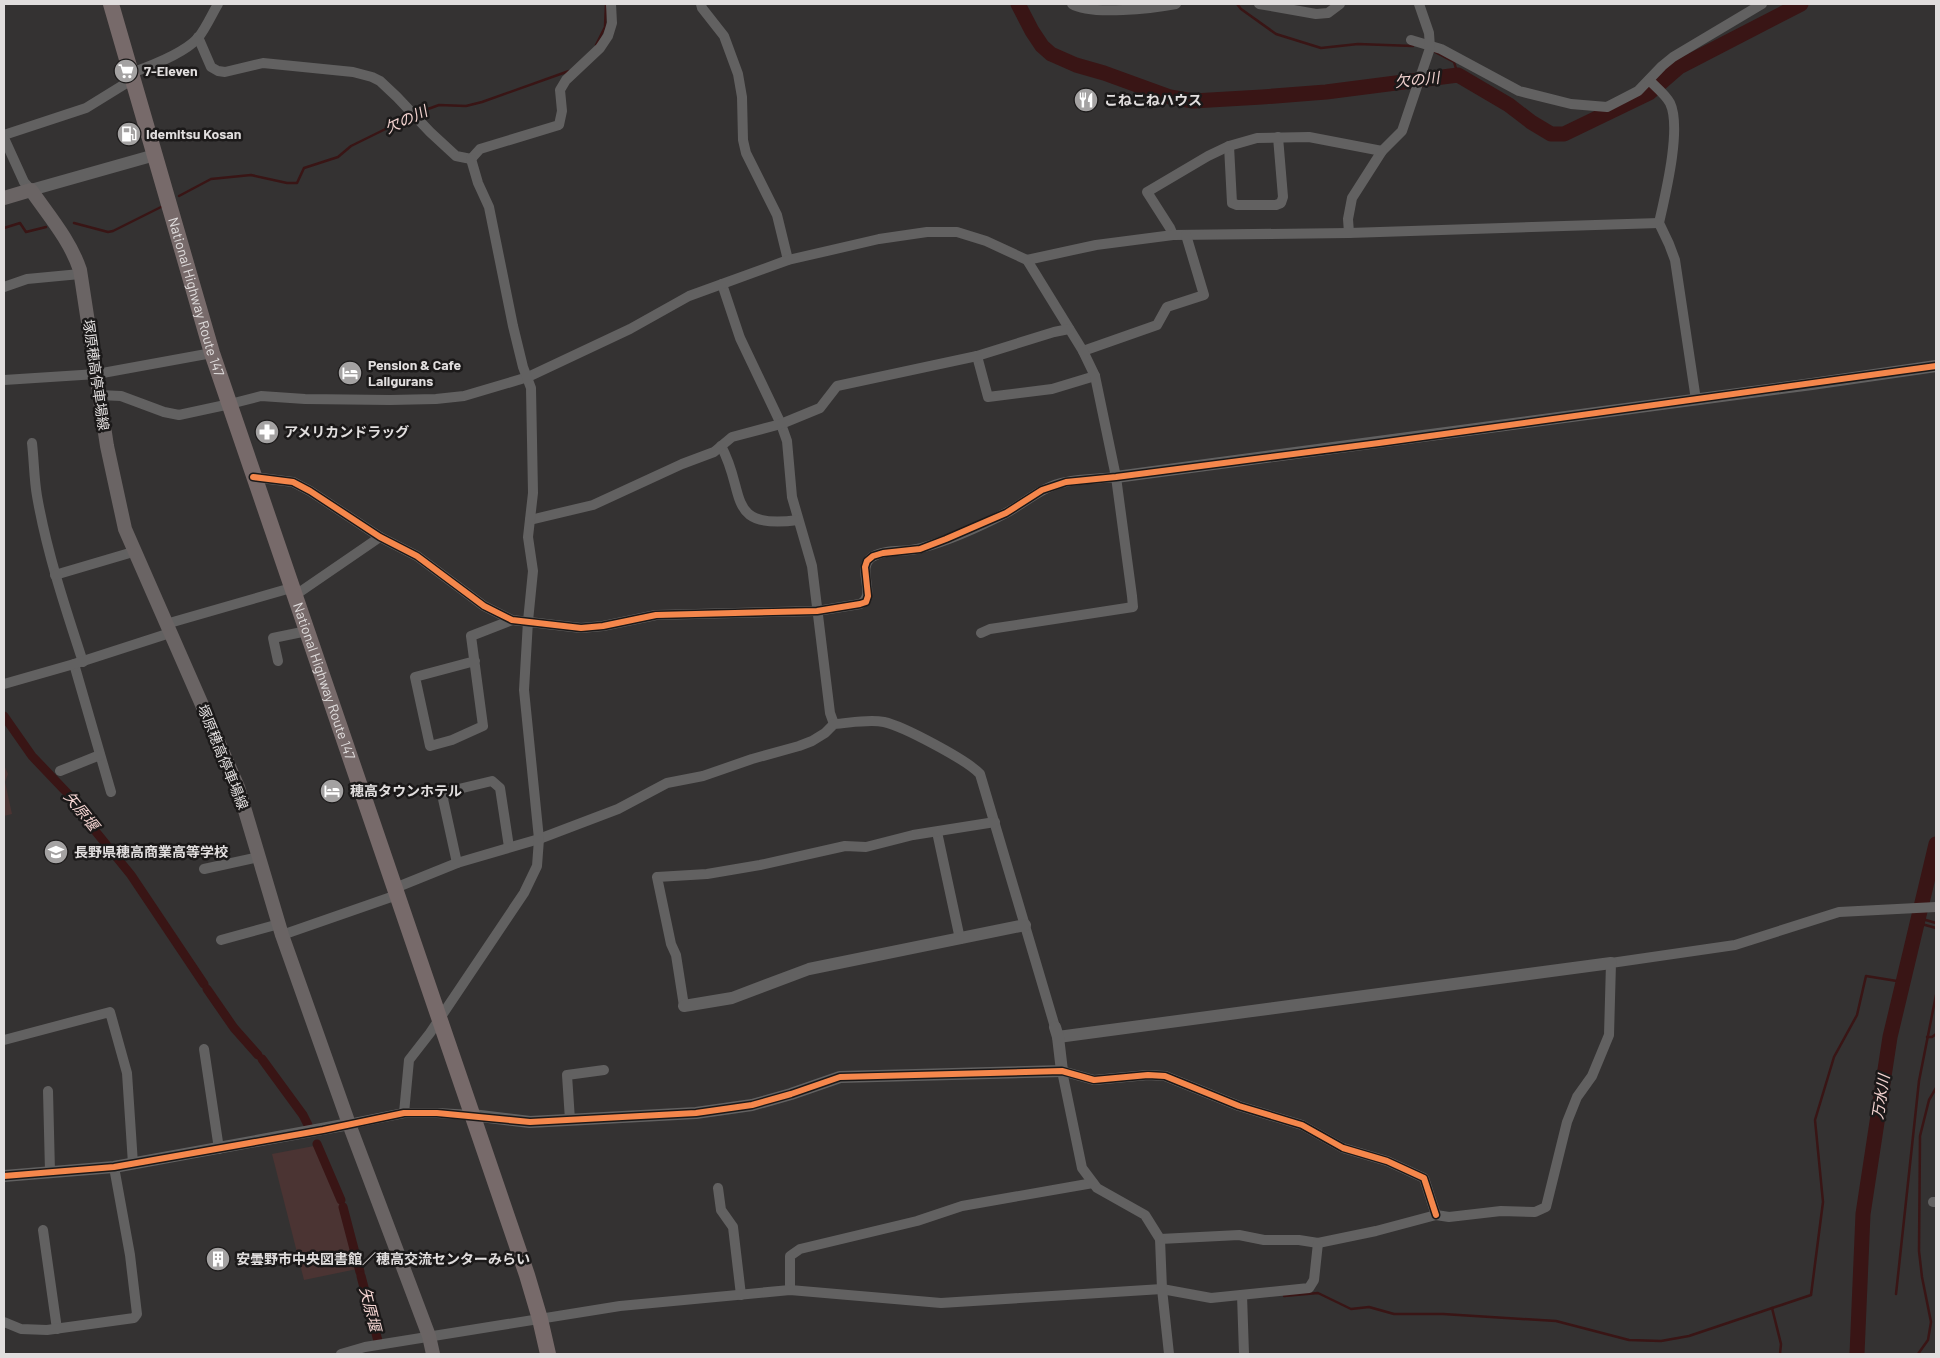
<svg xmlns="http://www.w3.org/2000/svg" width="1940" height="1358" viewBox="0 0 1940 1358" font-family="Barlow,'Noto Sans JP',sans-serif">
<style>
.green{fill:#4b3433}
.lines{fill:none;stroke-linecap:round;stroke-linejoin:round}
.stream{stroke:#391515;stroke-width:2.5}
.canal{stroke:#391515;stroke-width:9}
.river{stroke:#391515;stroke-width:15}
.minor{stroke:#626161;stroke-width:10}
.tertiary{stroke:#626161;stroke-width:12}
.secondary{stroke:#6a6464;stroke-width:14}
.trunk{stroke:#776a6a;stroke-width:16}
.cycleway-casing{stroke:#1b1919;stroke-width:9}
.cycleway{stroke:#f5874c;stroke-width:6}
.labels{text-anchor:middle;stroke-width:5;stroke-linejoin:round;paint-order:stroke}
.poi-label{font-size:14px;font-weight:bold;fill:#e1dede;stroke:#1b1919;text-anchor:start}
.street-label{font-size:14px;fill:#e1dede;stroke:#1b1919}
.water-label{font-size:15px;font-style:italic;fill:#f4d4d1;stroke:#1b1919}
</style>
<rect width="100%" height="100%" fill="#343232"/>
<g class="green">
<path d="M4,765L8,774L5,782L12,814L4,816Z"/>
<path d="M314,1146L337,1195L357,1269L304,1280L272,1154Z"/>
</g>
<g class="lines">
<g class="stream">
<path d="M1237,4L1241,9L1276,34L1321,48L1358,44L1413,46"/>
<path d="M596,45L605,27L606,4"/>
<path d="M1435,52L1454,62L1458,75"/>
<path d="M417,113L439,105L466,106L482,102L569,71"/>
<path d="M179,196L211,179L251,175L287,183H297L304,168L338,157L351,146L412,116"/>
<path d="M74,223L108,232L113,231L163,206"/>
<path d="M4,228L20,223L26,232L46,227"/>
<path d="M1919,918L1936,923"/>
<path d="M1918,923L1936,928"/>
<path d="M1927,1037H1932L1936,1034"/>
<path d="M1896,1294L1919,1081L1936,995"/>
<path d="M1284,1296L1318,1293L1351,1309L1369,1307L1394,1314H1443L1556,1321L1629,1340L1661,1341L1689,1336L1811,1295L1823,1202L1815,1120L1834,1057L1857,1015L1866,976L1903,982"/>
<path d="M1772,1308L1781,1344L1780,1354"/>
<path d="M1918,1354L1928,1340L1931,1322L1922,1277L1919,1251L1920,1136L1929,1100L1936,1088"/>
</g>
<g class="canal">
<path d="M4,716L32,756L71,797L88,822L131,875L204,984"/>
<path d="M207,989L234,1028L258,1055"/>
<path d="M262,1059L303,1115L308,1125"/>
<path d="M317,1144L341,1200"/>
<path d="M343,1207L360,1272"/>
<path d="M361,1276L378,1341"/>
</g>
<g class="river">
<path d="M1018,4L1032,31L1042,46L1051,54L1076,65L1104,73L1170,97L1193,101L1262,97L1326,92L1458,75L1509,105L1531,122L1551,134H1564L1649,93L1679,67L1801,4"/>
<path d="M1857,1354L1863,1214L1890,1037L1936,844"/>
</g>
<g class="minor">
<path d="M701,4L702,8L724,36L738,74L742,97L743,140L746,153L777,215L788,260"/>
<path d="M1072,4C1091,16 1154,8 1176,4"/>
<path d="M1259,4L1316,14L1328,13L1340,4"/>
<path d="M198,37L211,67L218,71L225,72L263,63L353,72L372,77L380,81L397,97L430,132L456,156L471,159"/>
<path d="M1411,40L1441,49L1519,91L1571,104L1607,107L1638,91L1662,66L1673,57L1762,4"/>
<path d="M131,73C151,66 184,53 198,38C206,28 212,14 218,4"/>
<path d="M1649,80C1656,87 1666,95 1670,103C1682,128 1665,196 1659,223L1669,244L1675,260L1696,400"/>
<path d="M4,135L86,108L133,79"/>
<path d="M4,138L24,182L31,190"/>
<path d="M1229,146L1232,203L1237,205H1276L1281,203L1283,197L1278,137"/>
<path d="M471,159L480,149L559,125L562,111L560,90L566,80L600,48L608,36L612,23L611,4"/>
<path d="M1349,233L1348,219L1352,198L1382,151L1402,131L1430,48L1429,33L1419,4"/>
<path d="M1173,235L1170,228L1147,192L1208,156L1229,146L1257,138L1309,137L1382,151"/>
<path d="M1027,260L1096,245L1173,235L1349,233L1659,223"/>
<path d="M722,284L740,338L781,424L787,441L792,497L812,566L830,713L834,724"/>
<path d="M4,287L27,279L80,274"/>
<path d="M1083,351L1157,325L1167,307L1204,295L1186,235"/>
<path d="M977,356L988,397L1052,389L1095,376"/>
<path d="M4,380L97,374L212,353"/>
<path d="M99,395L121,396L164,412L179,415L230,404L261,396L305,399L390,400L436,399L464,396L528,377L630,329L689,296L788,260L879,239L927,232H957L986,241L1027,260L1083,351L1095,376L1116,477L1132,596L1133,607L990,629L981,633"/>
<path d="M32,443C34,460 34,479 37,496C47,553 65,607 83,662"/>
<path d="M721,446C747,493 724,530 798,520"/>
<path d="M253,477L293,482L310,491L380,537L417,556L484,606L512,620L581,628L603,626L656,615L817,611L860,604C878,595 855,569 872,557C886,548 905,553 921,548C947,541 981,526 1006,513C1026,502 1043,486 1066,482C1082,478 1100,479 1116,477"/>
<path d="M530,520L593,505L682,464L714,452L732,437L781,424L820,408L837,386L977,356L1054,332L1069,329"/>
<path d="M55,575L133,552"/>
<path d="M294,596L380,537"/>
<path d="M166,624L291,588"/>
<path d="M278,661L273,638L307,631"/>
<path d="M475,661L415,677L430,746L452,740L483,726L471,636L512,620"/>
<path d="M74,664L111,792"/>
<path d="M4,684L74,664L170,633"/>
<path d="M60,771L100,755"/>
<path d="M937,832L960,939"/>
<path d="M457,863L443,799L446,792L492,781L500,788L509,847"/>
<path d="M204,869L259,857"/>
<path d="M395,888L457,863L539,839L618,809L667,783L703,776L752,759L799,746L812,741L825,733L834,724C850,723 868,719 884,722C903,726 967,760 980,774L1055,1027"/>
<path d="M282,935L397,895"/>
<path d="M221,940L279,924"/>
<path d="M684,1006L676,955L671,944L657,877L707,874L760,865L845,846L866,847L913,835L995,822"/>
<path d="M4,1040L110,1012L127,1073L133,1164"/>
<path d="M204,1049L219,1149"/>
<path d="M48,1091L50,1172"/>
<path d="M404,1113L409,1060L430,1033L524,893L537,866L539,839L524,690L528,621L533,571L528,537L533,493L531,388L523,367L513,326L489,207L478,183L471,159"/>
<path d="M570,1120L567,1075L604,1070"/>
<path d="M349,1124L404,1113H437L472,1115"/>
<path d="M718,1188L721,1210L733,1227L741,1295"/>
<path d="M1933,1202H1936"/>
<path d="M43,1230L57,1329"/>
<path d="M1160,1239L1239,1235L1264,1240H1299L1318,1243L1376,1231L1436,1215L1449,1217L1501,1211L1535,1212L1546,1207L1567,1122L1577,1097L1592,1076L1609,1035L1611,963L1735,945L1839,912L1936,907"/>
<path d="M790,1290V1256L800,1249L917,1221L962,1206L1093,1183"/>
<path d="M1242,1295L1244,1354"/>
<path d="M4,1322L21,1329L47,1330L134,1318L137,1314L130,1255L114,1167"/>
<path d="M341,1354L365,1347L620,1306L790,1290L941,1303L1162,1289L1211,1298L1309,1288L1314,1280L1318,1243"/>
<path d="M1169,1354L1162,1289L1160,1239L1145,1215L1097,1188L1082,1168L1062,1071L1094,1080L1148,1075L1165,1076L1239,1106L1302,1125L1343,1148L1387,1161L1424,1178L1436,1215"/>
</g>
<g class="tertiary">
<path d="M31,190L155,155"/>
<path d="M1116,477L1812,384L1936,366"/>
<path d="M684,1006L732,998L809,969L1025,925"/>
<path d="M1058,1037L1611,963"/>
<path d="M472,1115L530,1122L696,1113L752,1105L791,1094L840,1077L1062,1071L1058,1037L1055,1027"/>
<path d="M4,1176L114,1167L349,1124"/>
</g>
<path class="secondary" d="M4,198L31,190C49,216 70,240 80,270L107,446L125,529L238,787L282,935L349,1124L429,1336L433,1354"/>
<path class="trunk" id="s1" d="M111,4L212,353L527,1275L540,1319L548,1354"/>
<g class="cycleway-casing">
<g id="cycleway">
<path d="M253,477L293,482L310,491L380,537L417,556L484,606L512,620L581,628L603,626L656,615L817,611L860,604L866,602L868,596L865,567L867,561L873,556L883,553L920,549L946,539L1006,513L1042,490L1066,482L1116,477L1379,443L1936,366"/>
<path d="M4,1176L114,1167L323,1130L404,1113H437L530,1122L696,1113L752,1105L791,1094L840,1077L1062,1071L1094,1080L1148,1075L1165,1076L1239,1106L1302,1125L1343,1148L1387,1161L1424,1178L1436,1215"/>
</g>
</g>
<use href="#cycleway" class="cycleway"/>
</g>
<defs>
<g id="supermarket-disc" transform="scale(1.25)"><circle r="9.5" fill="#a4a2a2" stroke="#1b1919"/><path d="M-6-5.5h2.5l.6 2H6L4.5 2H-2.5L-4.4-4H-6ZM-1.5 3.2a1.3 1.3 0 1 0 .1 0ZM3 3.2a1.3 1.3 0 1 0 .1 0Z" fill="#fff"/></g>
<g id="restaurant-disc" transform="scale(1.25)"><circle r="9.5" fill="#a4a2a2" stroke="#1b1919"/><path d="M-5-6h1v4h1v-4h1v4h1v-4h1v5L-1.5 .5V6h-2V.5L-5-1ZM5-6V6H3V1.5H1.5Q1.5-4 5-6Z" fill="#fff"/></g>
<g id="fuel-disc" transform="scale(1.25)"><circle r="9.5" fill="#a4a2a2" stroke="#1b1919"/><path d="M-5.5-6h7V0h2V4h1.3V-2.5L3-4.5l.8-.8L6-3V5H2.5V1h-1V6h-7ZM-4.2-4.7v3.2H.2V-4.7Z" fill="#fff"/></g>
<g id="hotel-disc" transform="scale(1.25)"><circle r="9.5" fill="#a4a2a2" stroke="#1b1919"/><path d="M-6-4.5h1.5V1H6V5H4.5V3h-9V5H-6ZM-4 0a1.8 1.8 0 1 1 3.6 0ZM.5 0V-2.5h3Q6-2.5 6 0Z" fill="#fff"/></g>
<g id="pharmacy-disc" transform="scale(1.25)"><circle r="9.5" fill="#a4a2a2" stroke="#1b1919"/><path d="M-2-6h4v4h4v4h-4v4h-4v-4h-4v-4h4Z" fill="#fff"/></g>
<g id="school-disc" transform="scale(1.25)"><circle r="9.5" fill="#a4a2a2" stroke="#1b1919"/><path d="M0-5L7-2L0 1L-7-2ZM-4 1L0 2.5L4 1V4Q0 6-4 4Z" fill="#fff"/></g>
<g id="building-disc" transform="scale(1.25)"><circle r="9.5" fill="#a4a2a2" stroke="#1b1919"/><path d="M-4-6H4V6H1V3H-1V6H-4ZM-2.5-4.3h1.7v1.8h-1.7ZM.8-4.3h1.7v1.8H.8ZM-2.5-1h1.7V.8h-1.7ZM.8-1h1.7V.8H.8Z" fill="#fff"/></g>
</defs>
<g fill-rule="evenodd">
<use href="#supermarket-disc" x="126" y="71"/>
<use href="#restaurant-disc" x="1086" y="100"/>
<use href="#fuel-disc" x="129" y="134"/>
<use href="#hotel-disc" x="350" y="373"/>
<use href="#pharmacy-disc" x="267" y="432"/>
<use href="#hotel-disc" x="332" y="791"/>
<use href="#school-disc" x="56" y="852"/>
<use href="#building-disc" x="218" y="1259"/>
</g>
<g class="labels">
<g class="poi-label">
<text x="144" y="76">7-Eleven</text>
<text x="1104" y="105">こねこねハウス</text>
<text x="146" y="139">Idemitsu Kosan</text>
<text x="368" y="370">Pension &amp; Cafe<tspan x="368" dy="16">Laligurans</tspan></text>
<text x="284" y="437">アメリカンドラッグ</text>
<text x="350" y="796">穂高タウンホテル</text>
<text x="74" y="857">長野県穂高商業高等学校</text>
<text x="236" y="1264">安曇野市中央図書館／穂高交流センターみらい</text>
</g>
<g class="street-label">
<text dy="5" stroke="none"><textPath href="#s1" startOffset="305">National Highway Route 147</textPath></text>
<text transform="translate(96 375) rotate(82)" y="5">塚原穂高停車場線</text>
<text dy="5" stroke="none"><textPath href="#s1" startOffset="710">National Highway Route 147</textPath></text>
<text transform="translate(223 757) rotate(68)" y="5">塚原穂高停車場線</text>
</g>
<g class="water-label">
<text transform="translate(1417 80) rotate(-6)" y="5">欠の川</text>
<text transform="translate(406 120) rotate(-25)" y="5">欠の川</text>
<text transform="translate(81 811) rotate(51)" y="5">矢原堰</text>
<text transform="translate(1881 1097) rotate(-81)" y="5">万水川</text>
<text transform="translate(370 1309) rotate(76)" y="5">矢原堰</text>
</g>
</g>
<rect width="1940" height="1358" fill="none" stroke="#e1dede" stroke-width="10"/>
</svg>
